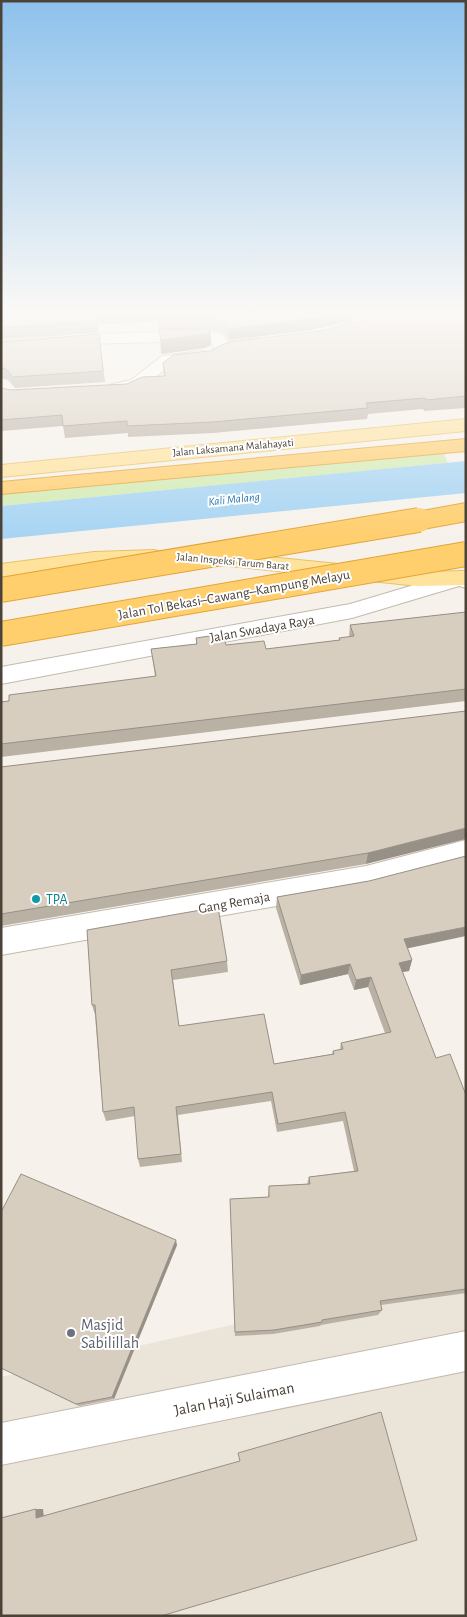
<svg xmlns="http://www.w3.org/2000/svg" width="467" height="1617" viewBox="0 0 467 1617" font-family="'Alegreya Sans',sans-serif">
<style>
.residential{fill:#eae4d9}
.green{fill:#d2ebb3}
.water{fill:#a6d4f3}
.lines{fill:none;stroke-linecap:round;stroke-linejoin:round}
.minor-casing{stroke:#c2baad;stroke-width:2}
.primary-casing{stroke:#e8c166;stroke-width:2}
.motorway-casing{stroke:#e3a438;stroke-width:2}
.minor{fill:#fff;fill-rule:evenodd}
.primary{fill:#ffe29b;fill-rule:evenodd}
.motorway{fill:#ffce6d;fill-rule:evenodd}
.motorway-bridge-far1-casing{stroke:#e3a438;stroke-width:20;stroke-linecap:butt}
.motorway-bridge-casing{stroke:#e3a438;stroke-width:26;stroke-linecap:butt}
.motorway-bridge-far1{stroke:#ffce6d;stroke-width:18}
.motorway-bridge{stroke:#ffce6d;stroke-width:24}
.wall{fill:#bab1a5}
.shaded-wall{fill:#979086}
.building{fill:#d8cec0;stroke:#979086}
.culture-dot{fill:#0f9aa8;stroke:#fff;stroke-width:2}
.worship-dot{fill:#6b7280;stroke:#fff;stroke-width:2}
.labels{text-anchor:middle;stroke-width:4;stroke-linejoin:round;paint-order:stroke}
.far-street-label{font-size:11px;fill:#4b4338;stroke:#fff}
.far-water-label{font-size:12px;font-style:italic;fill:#2b7ab3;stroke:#fff}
.street-label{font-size:14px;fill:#4b4338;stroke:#fff}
.culture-label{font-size:14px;fill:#0d838f;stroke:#fff;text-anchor:start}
.near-worship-label{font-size:16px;fill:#5b616d;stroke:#fff;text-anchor:start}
.near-street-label{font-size:16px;fill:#4b4338;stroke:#fff}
</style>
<rect width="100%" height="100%" fill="#f6f2eb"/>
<path class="residential" d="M466,1272V1616H1V1377Z"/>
<path class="green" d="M441,447L448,463L1,506V488Z"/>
<path class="water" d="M466,461V493L1,539V506Z"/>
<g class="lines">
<g class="minor-casing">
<g id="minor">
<path d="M352,314H368L370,321L366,328L330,338L324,336L322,333L324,330L354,322Z"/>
<path d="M211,331L223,335L228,342L258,338L264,340L266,343L264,346C256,348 224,355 217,351C215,349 212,343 210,341L79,344L1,351V341L79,334Z"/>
<path d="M200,351L206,352L208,356L206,360C196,362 180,360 171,366C150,378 136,400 109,393L106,389L109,385L131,380L162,356Z"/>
<path d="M461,571L466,572V588L459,586L352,618L1,684V667L350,604Z"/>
<path d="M466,840V864L366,890L1,955V928L366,866Z"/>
<path d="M466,1331V1371L1,1465V1423Z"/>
</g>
</g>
<g class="primary-casing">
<g id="primary">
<path d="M466,419V431L1,477V465Z"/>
<path d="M154,550L162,552L165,557L162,562L94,566L1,578V564L94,552Z"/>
<path d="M209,551L418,572L466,571V585L418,586L201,563L198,558L201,553Z"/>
</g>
</g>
<g class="motorway-casing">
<path id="motorway" d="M466,439V451L1,494V482Z"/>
</g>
<use href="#minor" class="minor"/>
<use href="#primary" class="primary"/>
<use href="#motorway" class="motorway"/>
<g class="motorway-bridge-far1-casing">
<path id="motorway-bridge-far1" d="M412,522L466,512"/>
</g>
<g class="motorway-bridge-casing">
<g id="motorway-bridge">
<path d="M1,590L419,520"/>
<path d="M1,634L466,554"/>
</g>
</g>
<use href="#motorway-bridge-far1" class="motorway-bridge-far1"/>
<use href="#motorway-bridge" class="motorway-bridge"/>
</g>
<g class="wall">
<path d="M1,314H352V321L309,330L229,340L224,333L209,329L211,345L205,348L161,354L159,330H158L157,321L98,325L99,332L1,339Z"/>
<path d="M370,314H466V408L424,411L423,409L368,414L367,419L213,433L128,437V433L65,438L63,426L1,431V388L10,390L127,384L164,376L163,363L210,351L327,330L368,319L370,315Z"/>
<path d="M99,334L105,382L15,388L8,380L1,378V342Z"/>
<path d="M466,612V701L1,757V702L155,676L151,649L196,644V638L226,645L266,649L339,640V638L349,637L350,625Z"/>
<path d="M466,711L366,864L1,926V767Z"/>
<path d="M369,881L407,948L412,960L409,971L402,972L436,1058L466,1095V1293L381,1305L382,1310L378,1315L321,1325L320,1326L273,1334L235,1336L230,1199L268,1197L269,1186L307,1184L309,1177L354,1171L343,1121L277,1132L271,1101L178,1115L182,1162L140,1167L138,1159L135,1116L106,1121L103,1112L95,1015L92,1005L87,930L227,961L228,972L173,980L179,1026L274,1064L332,1054L333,1051L340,1049L341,1043L385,1033L368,987L354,990L348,974L300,985L276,908L277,897Z"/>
<path d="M1,1212L177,1245L114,1399L79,1406L1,1368Z"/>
</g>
<g class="shaded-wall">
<path d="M334,314H352V321L309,330L229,340V329Z"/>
<path d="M211,332V345L205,348L161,354V340Z"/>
<path d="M466,828V839L366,864L368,853Z"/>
<path d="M466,927V936L400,950L404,939Z"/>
<path d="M412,960L409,971L396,973L399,963Z"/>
<path d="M350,964L348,974L300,985L301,975Z"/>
<path d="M371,977L368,987L354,990L356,980Z"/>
<path d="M176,1240L177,1245L114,1399L112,1397Z"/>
<path d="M36,1509H43L44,1518H36Z"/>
</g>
<g class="building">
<path d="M1,314H103H97V321L1,328Z"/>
<path d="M157,314H334L309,319L229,329L224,322L211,318L158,319Z"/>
<path d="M371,314H466V396L426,400L425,398L366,403L368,408L213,422L127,426V421L63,426L62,415L1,420V388L10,390L127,384L142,377L165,376L163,363L173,355L210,351L228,342L327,330L368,319Z"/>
<path d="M209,329L211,332L205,334L161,340L159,330Z"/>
<path d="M99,334L103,371L13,377L6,369L1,367V342Z"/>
<path d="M466,612V689L1,744V702L9,701V695L156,676L151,649L197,644L196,638L223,634L226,645L264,641L266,649L340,640L339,638L354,636L350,625Z"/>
<path d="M466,711V828L368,853L1,914V767Z"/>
<path d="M466,856V927L404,939L412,960L399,963L436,1058L450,1054L466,1095V1289L380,1301L382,1310L322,1320V1322L274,1330L235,1332L230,1199L269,1197V1186L310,1184L309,1177L358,1171L345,1112L278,1124L272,1092L176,1107L181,1154L138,1159L134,1107L103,1112L95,1005H92L87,930L218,907L227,961L171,970L179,1026L264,1014L274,1064L334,1054L333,1051L343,1049L341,1043L391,1032L371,977L356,980L350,964L301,975L277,897L369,881Z"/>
<path d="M21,1174L176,1240L112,1397L76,1404L1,1368V1212Z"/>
<path d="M381,1412L417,1540L161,1616H1V1518L36,1509V1518L240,1461L238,1453Z"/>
</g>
<linearGradient id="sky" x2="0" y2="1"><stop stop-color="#8dc1ec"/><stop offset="0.58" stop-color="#fbf9f6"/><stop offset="1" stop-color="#fbf9f6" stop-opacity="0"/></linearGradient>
<rect width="467" height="540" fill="url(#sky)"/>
<circle class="culture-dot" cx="36" cy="899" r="5"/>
<circle class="worship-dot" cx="71" cy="1333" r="5"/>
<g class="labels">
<g class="far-street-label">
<text transform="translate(233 447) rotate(-5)" y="4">Jalan Laksamana Malahayati</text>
<text transform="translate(233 561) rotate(5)" y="4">Jalan Inspeksi Tarum Barat</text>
</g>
<g class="far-water-label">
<text transform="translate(234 499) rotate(-6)" y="4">Kali Malang</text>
</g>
<g class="street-label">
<text transform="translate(234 594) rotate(-10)" y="5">Jalan Tol Bekasi–Cawang–Kampung Melayu</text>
<text transform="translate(262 628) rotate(-10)" y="5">Jalan Swadaya Raya</text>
<text transform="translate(234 902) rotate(-10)" y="5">Gang Remaja</text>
</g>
<g class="culture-label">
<text x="46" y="904">TPA</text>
</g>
<g class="near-worship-label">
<text x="81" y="1330">Masjid<tspan x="81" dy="18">Sabilillah</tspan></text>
</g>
<g class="near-street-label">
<text transform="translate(234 1398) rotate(-11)" y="6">Jalan Haji Sulaiman</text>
</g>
</g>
<rect width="467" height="1617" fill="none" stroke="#4b4338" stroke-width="5"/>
</svg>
